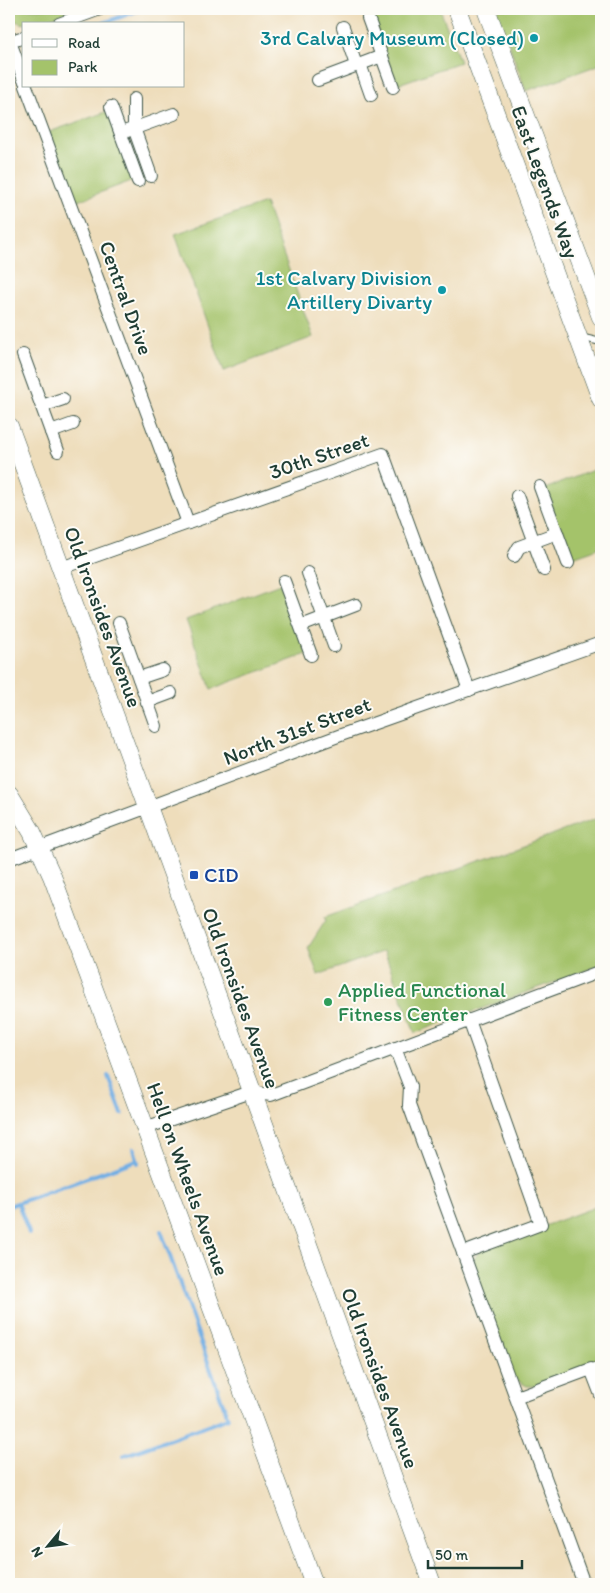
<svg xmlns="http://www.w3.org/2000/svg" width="610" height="1593" viewBox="0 0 610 1593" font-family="Itim,sans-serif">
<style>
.green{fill:#a4c36b;stroke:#628050}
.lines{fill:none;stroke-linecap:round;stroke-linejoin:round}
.stream{stroke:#72afe4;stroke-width:4}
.lane-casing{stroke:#3e5548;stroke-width:8}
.street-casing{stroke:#3e5548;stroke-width:14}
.secondary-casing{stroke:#3e5548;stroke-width:19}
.path{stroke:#3e5548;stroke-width:2.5;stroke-dasharray:1 4;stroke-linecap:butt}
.lane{stroke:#fff;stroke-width:6}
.street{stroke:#fff;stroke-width:12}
.secondary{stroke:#fff;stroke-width:18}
.culture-dot{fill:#0f9aa8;stroke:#fdfcf7;stroke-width:2}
.transit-dot{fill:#1a4fb4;stroke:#fdfcf7;stroke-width:2}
.leisure-dot{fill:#2e9e5b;stroke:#fdfcf7;stroke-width:2}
.labels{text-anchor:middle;stroke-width:4;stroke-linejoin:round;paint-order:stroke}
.culture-label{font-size:21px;fill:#0d838f;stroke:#fdfcf7;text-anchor:end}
.street-label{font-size:21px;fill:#1f3d34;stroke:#fdfcf7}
.transit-label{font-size:21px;fill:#164399;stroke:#fdfcf7;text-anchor:start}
.leisure-label{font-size:21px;fill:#27864d;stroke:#fdfcf7;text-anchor:start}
</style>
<rect width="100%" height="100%" fill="#fdfcf7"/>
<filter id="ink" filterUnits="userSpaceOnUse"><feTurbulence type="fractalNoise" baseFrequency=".02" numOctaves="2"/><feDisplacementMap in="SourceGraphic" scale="10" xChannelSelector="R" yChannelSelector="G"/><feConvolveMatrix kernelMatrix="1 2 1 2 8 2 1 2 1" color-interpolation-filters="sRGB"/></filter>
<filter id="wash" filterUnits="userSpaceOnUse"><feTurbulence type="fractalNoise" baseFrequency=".0096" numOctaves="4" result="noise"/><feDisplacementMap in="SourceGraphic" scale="20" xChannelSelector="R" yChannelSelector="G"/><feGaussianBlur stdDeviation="1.12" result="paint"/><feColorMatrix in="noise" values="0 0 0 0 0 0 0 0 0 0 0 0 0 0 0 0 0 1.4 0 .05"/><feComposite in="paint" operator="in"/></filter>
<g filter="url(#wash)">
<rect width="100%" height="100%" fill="#edb"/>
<g class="green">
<path d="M9,9H74C58,15 13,39 9,9Z"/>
<path d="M398,9H440L460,62L396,85L373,18Z"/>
<path d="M496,9H601V64L526,91Z"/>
<path d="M109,111L134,180L75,202L49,132Z"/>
<path d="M265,203L313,337L224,371L175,234Z"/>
<path d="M601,467V547L570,558L545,489Z"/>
<path d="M280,584L307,654L211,689L186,620Z"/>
<path d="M601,817V965L415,1033L384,951L318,975L308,948L326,920L325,917Z"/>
<path d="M601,1205V1362L535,1386H527L513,1378L473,1270C473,1257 476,1253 487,1247Z"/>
</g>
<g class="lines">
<g class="stream">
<path d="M101,24L142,9"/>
<path d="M108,1076L122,1114"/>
<path d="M134,1148L138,1163"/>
<path d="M18,1203L29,1233"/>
<path d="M9,1206L137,1160"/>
<path d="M123,1456L228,1418L161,1231"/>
</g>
</g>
</g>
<g filter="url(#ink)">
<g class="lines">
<g class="lane-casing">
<path id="lane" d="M580,337L601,342"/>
</g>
<g class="street-casing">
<g id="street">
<path d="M368,18L393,87"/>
<path d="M59,24L100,9"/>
<path d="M343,27L356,65"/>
<path d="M9,39L24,80"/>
<path d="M9,42L24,37"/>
<path d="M360,64L371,95"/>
<path d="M318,80L382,56"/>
<path d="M26,86L188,523"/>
<path d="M134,99V128L151,176"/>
<path d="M111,107L138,181"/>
<path d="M127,131L174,114"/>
<path d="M23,355L58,451"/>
<path d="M42,406L63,399"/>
<path d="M51,432L73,424"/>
<path d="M540,487L568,563"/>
<path d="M517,496L544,570"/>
<path d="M514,556L519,547L557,533"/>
<path d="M61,568L383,454L469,690"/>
<path d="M308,573L334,646"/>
<path d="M284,581L311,655"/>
<path d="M119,623L156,726"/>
<path d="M301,626L356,605"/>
<path d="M139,678L163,670"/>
<path d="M147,702L171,693"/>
<path d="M9,859L341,735L601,643"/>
<path d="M395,1048L410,1087L409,1105L584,1584"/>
<path d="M145,1128L251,1092L271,1095L601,971"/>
<path d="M463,1253L541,1224L469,1020"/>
<path d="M516,1397L591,1369L601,1395"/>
</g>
</g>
<g class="secondary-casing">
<g id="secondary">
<path d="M457,9L601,399"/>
<path d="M486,9L601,317"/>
<path d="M9,426L432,1584"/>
<path d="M9,794L32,832L52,876L314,1584"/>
</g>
</g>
<path class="path" d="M9,404L12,413"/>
<use href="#lane" class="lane"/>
<use href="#street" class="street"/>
<use href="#secondary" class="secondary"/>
</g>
</g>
<g class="culture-dot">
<circle cx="534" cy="38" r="5"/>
<circle cx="442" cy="290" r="5"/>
</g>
<rect class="transit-dot" x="189" y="870" width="10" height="10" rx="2.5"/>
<circle class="leisure-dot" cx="328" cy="1002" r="5"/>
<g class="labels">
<g class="culture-label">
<text x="524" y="45">3rd Calvary Museum (Closed)</text>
<text x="432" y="285">1st Calvary Division<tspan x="432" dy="24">Artillery Divarty</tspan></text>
</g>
<g class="street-label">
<text transform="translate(545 182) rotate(70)" y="7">East Legends Way</text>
<text transform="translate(126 298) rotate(70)" y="7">Central Drive</text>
<text transform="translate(319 456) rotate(-19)" y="7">30th Street</text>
<text transform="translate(103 617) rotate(70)" y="7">Old Ironsides Avenue</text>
<text transform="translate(297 731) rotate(-21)" y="7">North 31st Street</text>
<text transform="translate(241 998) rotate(70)" y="7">Old Ironsides Avenue</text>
<text transform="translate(188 1179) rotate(70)" y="7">Hell on Wheels Avenue</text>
<text transform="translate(380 1378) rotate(70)" y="7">Old Ironsides Avenue</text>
</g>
<g class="transit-label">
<text x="204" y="882">CID</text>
</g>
<g class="leisure-label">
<text x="338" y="997">Applied Functional<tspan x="338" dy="24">Fitness Center</tspan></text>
</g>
</g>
<rect width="610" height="1593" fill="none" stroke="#fdfcf7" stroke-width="30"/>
<rect x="22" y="22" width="162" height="65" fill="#fdfcf7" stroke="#a4b0a9"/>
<rect x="32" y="39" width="25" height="8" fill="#ffffff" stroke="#a4b0a9"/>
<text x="68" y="48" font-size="15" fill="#1f3d34">Road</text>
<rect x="32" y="60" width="25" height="15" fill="#a4c36b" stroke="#a4b0a9"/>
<text x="68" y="72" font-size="15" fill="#1f3d34">Park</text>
<g transform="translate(48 1546) rotate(241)" stroke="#fdfcf7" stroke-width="4" paint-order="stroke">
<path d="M0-4L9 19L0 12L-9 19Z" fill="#1f3d34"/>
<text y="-8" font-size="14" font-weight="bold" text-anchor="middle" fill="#1f3d34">N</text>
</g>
<path d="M428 1560v8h94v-8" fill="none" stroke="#1f3d34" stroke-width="2.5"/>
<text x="435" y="1560" font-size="15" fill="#1f3d34" stroke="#fdfcf7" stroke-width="4" paint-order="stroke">50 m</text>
</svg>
